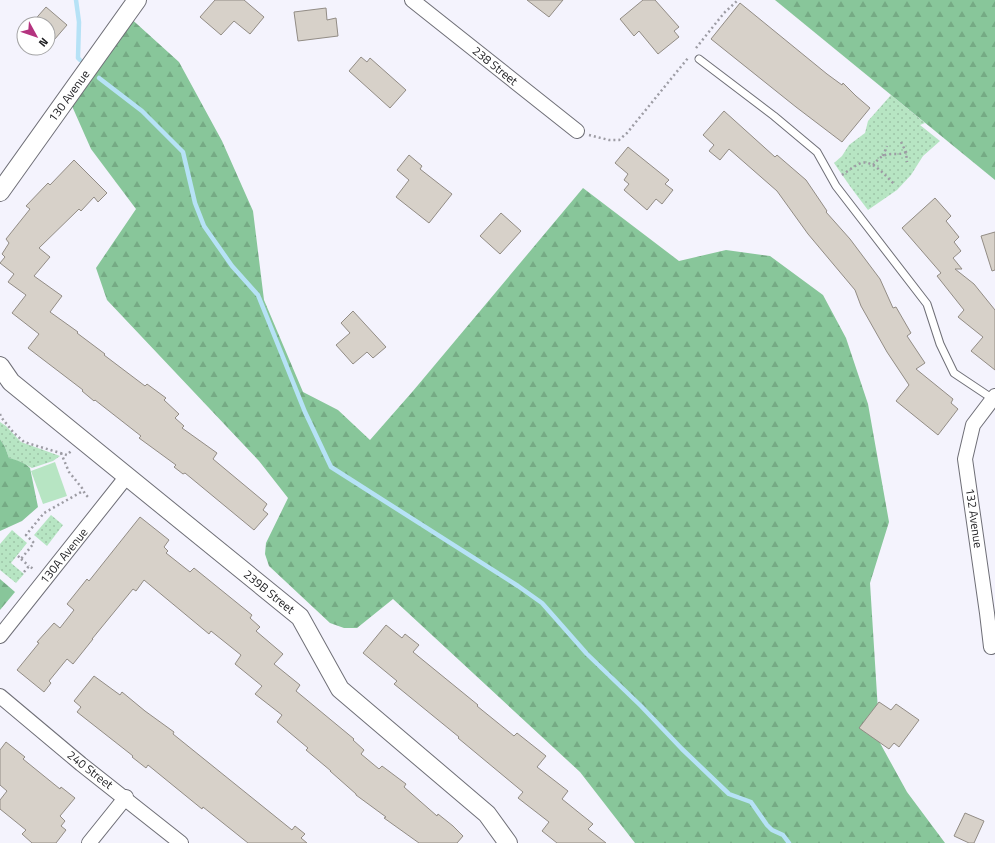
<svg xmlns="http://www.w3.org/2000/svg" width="995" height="843" viewBox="0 0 995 843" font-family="'Titillium Web',sans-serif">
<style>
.green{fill:url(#green-dots)}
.forest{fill:url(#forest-firs)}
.pitch{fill:#b7e5c3}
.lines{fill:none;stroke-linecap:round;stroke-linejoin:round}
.stream{stroke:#b6e2f6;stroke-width:4.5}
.building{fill:#d7d1c9;stroke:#928c85}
.service-casing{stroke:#6f6f77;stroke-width:9}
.minor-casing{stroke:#6f6f77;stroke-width:16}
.tertiary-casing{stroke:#6f6f77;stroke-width:20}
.path{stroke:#9d9ca4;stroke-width:2.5;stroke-dasharray:2 3;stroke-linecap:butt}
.service{stroke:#fff;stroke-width:7}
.minor{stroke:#fff;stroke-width:14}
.tertiary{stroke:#fff;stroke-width:18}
.labels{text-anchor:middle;stroke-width:3;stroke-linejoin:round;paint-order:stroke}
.street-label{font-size:12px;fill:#1d1d20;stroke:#fff}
</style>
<defs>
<pattern id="green-dots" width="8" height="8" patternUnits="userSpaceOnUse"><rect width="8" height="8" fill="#b7e5c3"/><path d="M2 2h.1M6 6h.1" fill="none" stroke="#9dc4a7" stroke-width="1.8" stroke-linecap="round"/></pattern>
<pattern id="forest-firs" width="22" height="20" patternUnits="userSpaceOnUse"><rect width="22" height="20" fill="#88c69a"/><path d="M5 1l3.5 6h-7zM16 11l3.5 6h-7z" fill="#75aa84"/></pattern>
</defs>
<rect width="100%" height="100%" fill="#f4f3fd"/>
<g class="green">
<path d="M891,95L925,123L920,125L940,141L923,156L911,175L897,190L868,210C856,195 845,179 834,163L842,156L849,145L865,133L868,121Z"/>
<path d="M0,422L6,426L21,442L60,456L53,461L32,468C25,464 17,461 9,458L5,447L0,439Z"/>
<path d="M51,515L63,525L47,546L34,535Z"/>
<path d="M12,530L27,543L11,563L24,574L16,583L0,570V544Z"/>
</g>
<g class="forest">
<path d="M775,0H995V180Z"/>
<path d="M127,15L179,62L222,141L253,211L264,300L303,392L338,410L370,440L413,391L583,188L679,261L726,250L770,256L823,295L846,338L868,404L889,522L870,583L880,743L907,792L945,843H635L580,772L393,599L357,628H344L330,623L269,566L265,554L266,543L288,498L259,461L107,300L96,268L136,209L91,149L68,97Z"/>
<path d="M0,439L5,447L9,458C17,460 25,463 30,468L38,507L22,521L0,531Z"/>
<path d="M0,579L15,592L0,610Z"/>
</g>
<path class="pitch" d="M55,462L67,496L43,504L31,471Z"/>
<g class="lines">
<g class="stream">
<path d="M76,0L79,22L78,58L80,60"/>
<path d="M99,78L142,111L183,152L195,203L204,226L232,266L258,295L305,412L331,467L518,586L542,603L587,654L641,706L682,749L729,794L751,802L767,825L772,830L783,835L789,843"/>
</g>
</g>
<g class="building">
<path d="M215,0H244L264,17L250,34L234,21L221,35L200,17Z"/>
<path d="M527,0H563L549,17Z"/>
<path d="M643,0H655L679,27L674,31L679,37L658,54L639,31L634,36L620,19Z"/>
<path d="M740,3L827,74L842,85L843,83L856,96L870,108L842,142L796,107L711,39Z"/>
<path d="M46,7L67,25L48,47V24H31Z"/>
<path d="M326,8L327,20L336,18L338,36L298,41L294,12Z"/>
<path d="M361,57L367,62L370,58L406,90L390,108L349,71Z"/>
<path d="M724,111L775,157L777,155L806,180L827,211L826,212L850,239L880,279L893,308L896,307L911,333L907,336L925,363L916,369L953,399L951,403L958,409L938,435L896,401L909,385L887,352L861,306L855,290L808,234L777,191L729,149L720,160L709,151L714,145L703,135Z"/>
<path d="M628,147L669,180L665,184L673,190L662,204L656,199L647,210L624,190L629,184L624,180L628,174L615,163Z"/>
<path d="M409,155L422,166L420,169L452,194L429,223L396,197L409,180L397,170Z"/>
<path d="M74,160L107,193L98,202L94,197L81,211L79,209L39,248L50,257L34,276L62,296L50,312L78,332L77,333L105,354L104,355L145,386L147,384L166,398L164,400L179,414L175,418L184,426L182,428L217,453L213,459L267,504L263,510L268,514L254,530L185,473L183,474L174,467L176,465L139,438L141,436L95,400L94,401L82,391L83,390L28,348L39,334L12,313L26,295L8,282L14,274L0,263L5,257L2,254L9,243L6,239L30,209L26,206L48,183L50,185Z"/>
<path d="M935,198L951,216L946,221L959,237L954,242L961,251L953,258L962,269H955L974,284L995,310V370L971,351L983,337L958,317L964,310L937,276L941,273L902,228Z"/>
<path d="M501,213L521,231L500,254L480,236Z"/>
<path d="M995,232V270L992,271L981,236Z"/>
<path d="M353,311L386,347L373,358L367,352L353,364L336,345L350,333L341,323Z"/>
<path d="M140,517L169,540L164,547L168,551L166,553L190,572L194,568L252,615L250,618L260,627L256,631L283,654L274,664L300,685L296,691L354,739L353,740L364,750L361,754L379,769L382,766L406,784L404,787L437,816L438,814L453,826L463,836L457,843H419L384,818L386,817L356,795V794L330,771H331L306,750L308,748L277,722L282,715L255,694L262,686L235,664L241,655L211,631L209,634L144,580L136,591L133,589L92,639H93L73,664L67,659L49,681L51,683L44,692L17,670L39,643L37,642L54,623L60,628L74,610L67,604L87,579L89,581Z"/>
<path d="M386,625L402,638L405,634L419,645L413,652L478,705L477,706L514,736L517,733L546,756L537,767L568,791L562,799L593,824L588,829L606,843H557L542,831L549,822L518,798L523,792L458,738L459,737L394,684L397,681L363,653Z"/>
<path d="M94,676L120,695L122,692L145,711L174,732L173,734L292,830L295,826L305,834L301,838L307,843H248L203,807L202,809L148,765L146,768L132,757L133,756L77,712L81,707L74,701Z"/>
<path d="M879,702L891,710L896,704L919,720L899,747L894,743L889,749L859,728Z"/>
<path d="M6,742L25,757L23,759L60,789L61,787L75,798L60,816L65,821L61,826L66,830L56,843H32L22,834L26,830L0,809V800L7,791L0,785V750Z"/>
<path d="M965,813L984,821L974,843H969L954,836Z"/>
</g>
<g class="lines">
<g class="service-casing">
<path id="service" d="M699,59L774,116L817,152L836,186L927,304L940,344L954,373L993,399"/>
</g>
<g class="minor-casing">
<g id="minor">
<path d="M412,0L577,131"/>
<path d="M0,636L127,476"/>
<path d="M991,647L987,613L965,459L973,425L995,396"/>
<path d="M0,696L81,764L181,843"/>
<path d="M89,843L126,797"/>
</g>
</g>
<g class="tertiary-casing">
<g id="tertiary">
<path d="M0,192L137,0"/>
<path d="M0,366L11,382L300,617L340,689L487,814L508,843"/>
</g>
</g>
<g class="path">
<path d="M696,48L724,13L738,0"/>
<path d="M589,135L609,140H619L627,133L688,58"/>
<path d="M901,142L906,152L907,162"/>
<path d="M883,156L887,146"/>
<path d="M873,165C876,162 879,158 883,156C890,152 899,156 906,152"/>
<path d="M842,175C848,171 854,166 861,163C872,159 887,177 894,184"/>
<path d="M0,414L1,417L13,432L24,442L67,455L71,451"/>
<path d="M61,453L69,472L82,488L85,494L90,499"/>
<path d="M18,556L21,559L34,543L26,535L44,513L83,491"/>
<path d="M21,559L29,566"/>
<path d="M24,572L29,566L35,570"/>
</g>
<use href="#service" class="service"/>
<use href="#minor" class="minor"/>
<use href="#tertiary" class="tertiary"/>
</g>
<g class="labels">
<g class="street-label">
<text transform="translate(495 66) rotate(39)" y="4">238 Street</text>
<text transform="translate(69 96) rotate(-54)" y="4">130 Avenue</text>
<text transform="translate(974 518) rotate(82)" y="4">132 Avenue</text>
<text transform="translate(64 556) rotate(-51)" y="4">130A Avenue</text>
<text transform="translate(269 592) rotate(39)" y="4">239B Street</text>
<text transform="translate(90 770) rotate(38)" y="4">240 Street</text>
</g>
</g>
<g transform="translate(36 36) rotate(130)"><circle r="19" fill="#ffffff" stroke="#a5a5a6"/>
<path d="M0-3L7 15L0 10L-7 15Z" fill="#b4337f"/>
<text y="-6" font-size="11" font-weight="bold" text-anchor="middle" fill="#1d1d20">N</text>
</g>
</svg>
